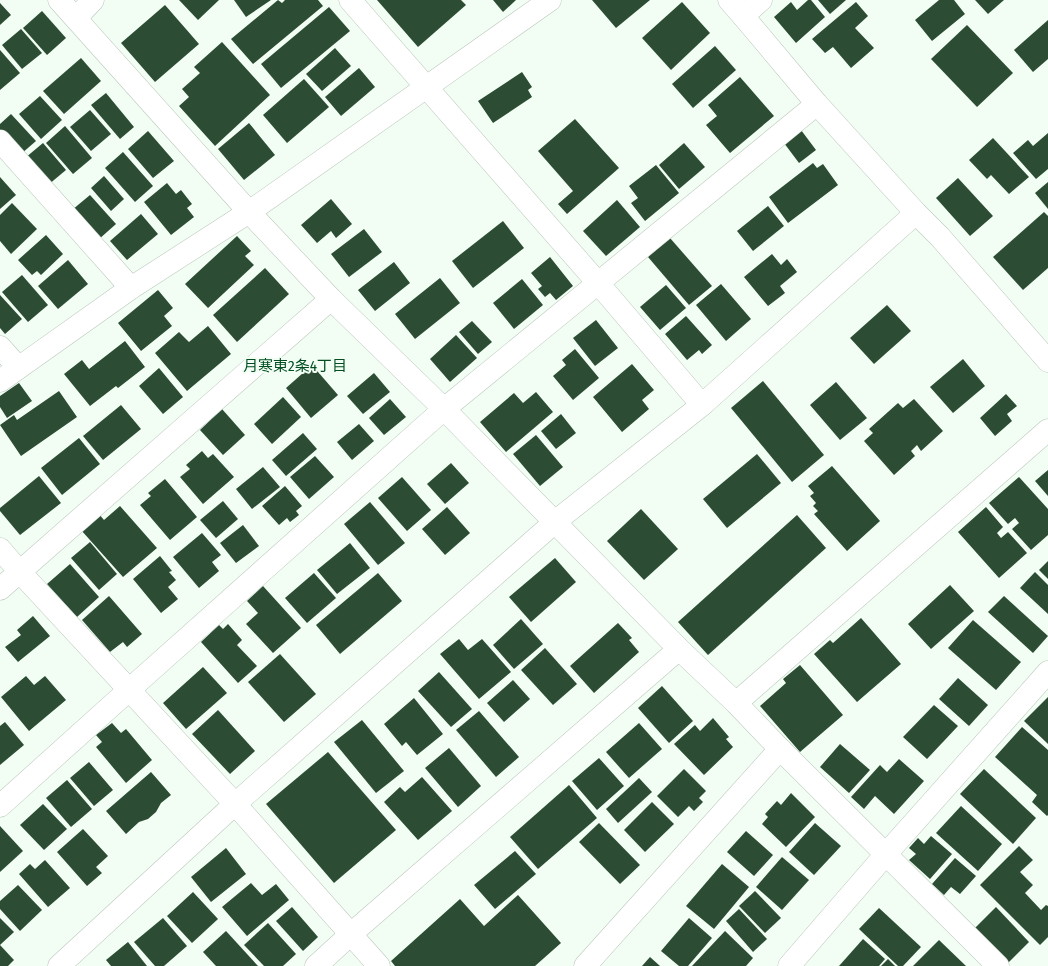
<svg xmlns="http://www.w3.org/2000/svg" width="1048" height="966" viewBox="0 0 1048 966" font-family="'Fira Sans Condensed','Noto Sans JP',sans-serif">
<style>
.building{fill:#2c4d34}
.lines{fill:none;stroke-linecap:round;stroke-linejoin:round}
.minor-casing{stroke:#bbc7bd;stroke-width:23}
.minor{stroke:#fff;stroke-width:22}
.labels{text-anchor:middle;stroke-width:4;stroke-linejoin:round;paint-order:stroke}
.neighbourhood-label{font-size:15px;fill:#024e22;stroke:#f2fef4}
</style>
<rect width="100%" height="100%" fill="#f2fef4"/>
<g class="building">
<path d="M179,0H219L198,20Z"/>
<path d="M234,0H271L246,17Z"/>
<path d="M278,0L282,3L285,0H318L323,6L253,64L231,39Z"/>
<path d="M377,0H461L466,5L418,47Z"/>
<path d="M493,0H516L503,12Z"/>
<path d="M592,0H650L616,28Z"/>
<path d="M808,0H811L825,17L796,43L774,17L791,2L797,10Z"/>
<path d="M818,0H846L830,14Z"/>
<path d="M939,0H954L965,14L932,41L915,20Z"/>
<path d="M975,0H1004L988,14Z"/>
<path d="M682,2L710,33L671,70L642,38Z"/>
<path d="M856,2L868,16L855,28L874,48L851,68L833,47L825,53L812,39Z"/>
<path d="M0,3L11,15L0,25Z"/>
<path d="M165,5L199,44L155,82L121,43Z"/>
<path d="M329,7L350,31L281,88L261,64Z"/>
<path d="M42,11L66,38L47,55L23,28Z"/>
<path d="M1048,20V59L1033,72L1014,50Z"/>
<path d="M967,25L1013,73L977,107L931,59Z"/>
<path d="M21,29L42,53L22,69L2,45Z"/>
<path d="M222,42L270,95L215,146L179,106L189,97L182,89L200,73L194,67Z"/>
<path d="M715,46L736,70L693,108L672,84Z"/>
<path d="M335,48L351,66L322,91L306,74Z"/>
<path d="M0,50L20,73L0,90Z"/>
<path d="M81,58L101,81L64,114L43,91Z"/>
<path d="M359,68L375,87L341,116L325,97Z"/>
<path d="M522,72L532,87L528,90L532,97L493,123L478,101Z"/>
<path d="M740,77L774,116L730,153L706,125L717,116L708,105Z"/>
<path d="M304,79L329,107L287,143L263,115Z"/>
<path d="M106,93L134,127L120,139L91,105Z"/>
<path d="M40,96L62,120L41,139L19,114Z"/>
<path d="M90,110L111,134L91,151L70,127Z"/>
<path d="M11,114L36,141L21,154L0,130V124Z"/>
<path d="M575,119L619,168L567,214L558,204L573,191L538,151Z"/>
<path d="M249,123L275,155L244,180L218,149Z"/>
<path d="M65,126L92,158L73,174L46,143Z"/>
<path d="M801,130L816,150L799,163L784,143Z"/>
<path d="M148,131L174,161L153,178L128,149Z"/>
<path d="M1048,133V169L1036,179L1013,153L1028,140L1033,146Z"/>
<path d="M993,138L1029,177L1009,194L991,175L987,179L969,160Z"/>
<path d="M43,143L66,170L48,185L25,158Z"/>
<path d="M684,143L705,167L679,189L659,165Z"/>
<path d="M123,152L153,186L135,202L105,168Z"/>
<path d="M813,163L817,168L823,164L838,185L788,223L769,197Z"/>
<path d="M656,165L679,193L645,221L631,203L638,198L629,186Z"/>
<path d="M104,176L124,199L111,211L91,188Z"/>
<path d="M0,177L16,195L0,209Z"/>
<path d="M958,178L993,216L970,236L936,198Z"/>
<path d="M1048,182V209L1035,193Z"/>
<path d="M167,183L176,194L181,190L192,204L187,208L194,217L171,235L144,202Z"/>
<path d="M90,195L116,224L98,240L72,210Z"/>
<path d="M331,199L352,224L336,238L331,231L317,243L301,225Z"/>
<path d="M617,200L640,227L606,256L583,231Z"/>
<path d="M12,203L37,229L11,254L0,241V215Z"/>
<path d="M768,206L784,226L753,251L737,231Z"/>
<path d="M1044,212L1048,216V268L1023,290L993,257Z"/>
<path d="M141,214L158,234L127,260L110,241Z"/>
<path d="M503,221L524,248L473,288L452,261Z"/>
<path d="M364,229L382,252L349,277L331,254Z"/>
<path d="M46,235L63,254L41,275L37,271L32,275L18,260Z"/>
<path d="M237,236L251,251L245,256L254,265L208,308L185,284Z"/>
<path d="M670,238L712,286L689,305L648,257Z"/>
<path d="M772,254L781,265L787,259L797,272L780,286L785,293L768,306L744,277Z"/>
<path d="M550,257L573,286L556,300L550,293L545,297L538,289L542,286L531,273Z"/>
<path d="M68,260L88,284L58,309L38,286Z"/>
<path d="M394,262L410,283L375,311L358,290Z"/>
<path d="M265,268L289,294L237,342L213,315Z"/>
<path d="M22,275L48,305L28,322L2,292Z"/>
<path d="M440,278L460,303L415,339L395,314Z"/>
<path d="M522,279L543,305L514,329L493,303Z"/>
<path d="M721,284L751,319L726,341L696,305Z"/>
<path d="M666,285L686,308L660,330L640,307Z"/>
<path d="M158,290L173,308L164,316L172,326L141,351L118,323Z"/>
<path d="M0,295L22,319L5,334L0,328Z"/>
<path d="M887,305L911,331L874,364L850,338Z"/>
<path d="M686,316L712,345L702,354L699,350L687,360L665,334Z"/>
<path d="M596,320L618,348L595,366L573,338Z"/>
<path d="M472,321L492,342L478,354L459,332Z"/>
<path d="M208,326L231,354L187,391L155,353L179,332L189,342Z"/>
<path d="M456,335L477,358L450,382L430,359Z"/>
<path d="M125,341L145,367L118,388L116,386L90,406L64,374L82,360L89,369Z"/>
<path d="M575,349L599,378L573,400L553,376L566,365L562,360Z"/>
<path d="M963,359L985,386L953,413L930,387Z"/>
<path d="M632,364L654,390L642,400L649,409L622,432L593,397Z"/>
<path d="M312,365L338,395L311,418L286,388Z"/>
<path d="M159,368L183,397L163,414L139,386Z"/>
<path d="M374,373L390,392L363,414L347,396Z"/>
<path d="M763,381L824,455L792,482L731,408Z"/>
<path d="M836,382L867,418L840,440L810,405Z"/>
<path d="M19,383L32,401L7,418L0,407V396Z"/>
<path d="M59,391L77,417L21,456L0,425L14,415L17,420Z"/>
<path d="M536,392L553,412L506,452L480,422L514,393L523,403Z"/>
<path d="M1006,394L1017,406L1007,414L1012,421L995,436L980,418Z"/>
<path d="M283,397L301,417L272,444L254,424Z"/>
<path d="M390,399L406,417L384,435L369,418Z"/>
<path d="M914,399L943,431L921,451L917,445L911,451L915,456L894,475L864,441L873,433L869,429L898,403L903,408Z"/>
<path d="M121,405L141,429L103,460L83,436Z"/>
<path d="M222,409L245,435L223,455L200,430Z"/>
<path d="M561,414L576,433L556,449L541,431Z"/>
<path d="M359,424L374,441L352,460L337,442Z"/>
<path d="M303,433L317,449L286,476L272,460Z"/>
<path d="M536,435L563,467L540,486L513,454Z"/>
<path d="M79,438L100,464L62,495L41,468Z"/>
<path d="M202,451L208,458L213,454L234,477L203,504L180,477L190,469L186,465Z"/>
<path d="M757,454L781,483L727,528L703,499Z"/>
<path d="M315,456L334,477L309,499L290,477Z"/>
<path d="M451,463L469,483L445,504L427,484Z"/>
<path d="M832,466L880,521L847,551L814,514L818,511L813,506L816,503L810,496L814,493L808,486Z"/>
<path d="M263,467L280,487L252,509L236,489Z"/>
<path d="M1048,470V496L1035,481Z"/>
<path d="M39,476L61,503L20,535L0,511V508Z"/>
<path d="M402,477L431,510L407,531L378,498Z"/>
<path d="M1019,477L1048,509V535L1031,550L1012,529L1019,523L1015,518L1008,524L989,503Z"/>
<path d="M165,479L197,517L170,540L140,505L151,496L148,493Z"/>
<path d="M285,486L302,506L296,511L299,515L290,522L287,518L279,525L262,506Z"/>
<path d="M223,501L238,519L216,538L200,520Z"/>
<path d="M370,502L405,543L378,565L344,524Z"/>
<path d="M120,506L157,548L123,577L81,530L99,514L104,520Z"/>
<path d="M447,507L470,533L445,555L422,529Z"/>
<path d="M986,507L1003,527L997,533L1001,538L1008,532L1027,553L999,578L958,532Z"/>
<path d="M641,509L678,549L644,580L607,541Z"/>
<path d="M797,515L826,548L708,655L678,622Z"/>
<path d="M243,525L259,546L236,563L220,543Z"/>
<path d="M202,533L221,555L212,562L219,571L199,588L173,557Z"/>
<path d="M90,542L117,574L99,590L71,558Z"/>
<path d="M350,543L370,568L337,594L317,570Z"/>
<path d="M160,556L172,571L169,572L176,580L168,587L178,599L161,613L133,579Z"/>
<path d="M555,558L576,582L531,622L509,597Z"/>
<path d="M1048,561V579L1039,570Z"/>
<path d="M70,564L99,597L77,617L47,584Z"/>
<path d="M1035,572L1048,585V614L1020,588Z"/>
<path d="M314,573L336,598L307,623L285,598Z"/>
<path d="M378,573L402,601L340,654L316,625Z"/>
<path d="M950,585L974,611L931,649L908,624Z"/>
<path d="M263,586L301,628L273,653L246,624L258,613L247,601Z"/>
<path d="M109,596L142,634L127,647L123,642L110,652L82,620Z"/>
<path d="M1004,596L1048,636L1033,653L988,612Z"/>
<path d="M33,616L50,636L18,662L5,647L21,635L17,630Z"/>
<path d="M861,618L901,664L857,702L814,654L830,640L833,643Z"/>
<path d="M521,619L543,644L514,669L493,645Z"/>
<path d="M973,620L1021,662L996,690L948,648Z"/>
<path d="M618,623L632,638L629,640L639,652L594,693L570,666Z"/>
<path d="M228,624L242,640L237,645L257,666L238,683L201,642L219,625L223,629Z"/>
<path d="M459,639L468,650L482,639L511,672L479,699L440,654Z"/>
<path d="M545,648L577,684L553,705L521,670Z"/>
<path d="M280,654L316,694L284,722L248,682Z"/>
<path d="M800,665L843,715L800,752L760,706L786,683L783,679Z"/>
<path d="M203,667L227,693L186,729L163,703Z"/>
<path d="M439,672L472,709L451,727L418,691Z"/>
<path d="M26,676L34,685L45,676L66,700L29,731L1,697Z"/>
<path d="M958,678L988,705L969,726L939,699Z"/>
<path d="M513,680L530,699L504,722L487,703Z"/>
<path d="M662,686L693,721L669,743L638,708Z"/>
<path d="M1048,697V744L1024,721Z"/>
<path d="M414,698L443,734L417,755L406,742L402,746L384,724Z"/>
<path d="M934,705L958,726L927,759L903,737Z"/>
<path d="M218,710L255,751L230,774L192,734Z"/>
<path d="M479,711L519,757L496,777L456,730Z"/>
<path d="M713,718L729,737L726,739L733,747L704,775L674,744L695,725L700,731Z"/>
<path d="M362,720L404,771L376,793L334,742Z"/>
<path d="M5,722L24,745L0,765V726Z"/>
<path d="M112,723L121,733L126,729L152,760L126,783L96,747L102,742L96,735Z"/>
<path d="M639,723L662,749L629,778L606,752Z"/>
<path d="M1022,727L1048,750V815L1047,816L1032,802L1037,795L995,757Z"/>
<path d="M840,744L870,770L849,793L820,767Z"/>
<path d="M449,748L481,786L458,807L425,768Z"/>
<path d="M328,752L396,830L334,883L266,804Z"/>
<path d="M599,758L624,786L597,810L572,781Z"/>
<path d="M899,759L924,781L894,814L875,796L864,809L851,797L880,765L887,772Z"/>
<path d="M89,762L113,790L94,806L70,778Z"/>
<path d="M684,769L706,791L699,798L703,802L694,811L689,806L678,817L657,796Z"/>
<path d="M984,769L1036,818L1013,844L960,794Z"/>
<path d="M151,772L171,795L161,803L156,812L148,819L139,822L126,834L106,811Z"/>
<path d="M422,777L452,811L418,840L384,802L400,787L405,792Z"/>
<path d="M639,778L652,792L618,823L606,809Z"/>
<path d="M67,780L92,809L71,827L46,798Z"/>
<path d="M569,785L597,818L538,869L510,837Z"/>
<path d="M791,793L815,817L786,847L762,824L768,817L765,814L777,801L781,805Z"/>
<path d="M652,802L674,824L645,852L624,830Z"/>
<path d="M43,804L67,829L44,850L20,825Z"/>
<path d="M961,806L1002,844L978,871L936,833Z"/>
<path d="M599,823L640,865L620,884L579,842Z"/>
<path d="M815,823L841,846L814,875L789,852Z"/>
<path d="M0,826L23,851L0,872Z"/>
<path d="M83,829L108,856L96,867L102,873L87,886L57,852Z"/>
<path d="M746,831L773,855L754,876L727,852Z"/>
<path d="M931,836L952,854L930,879L909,860L916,854L909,848L918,838L924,844Z"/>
<path d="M1019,846L1033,860L1020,872L1033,885L1025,893L1041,910L1046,905L1048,906V937L1040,945L980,885Z"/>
<path d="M226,848L246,874L211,902L191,877Z"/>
<path d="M515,851L536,874L495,909L474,885Z"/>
<path d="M782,857L809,880L782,910L756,887Z"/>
<path d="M955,858L976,876L960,894L951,887L944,895L932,884Z"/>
<path d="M45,860L70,888L48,907L19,874L30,864L35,869Z"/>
<path d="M722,864L749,887L714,929L686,906Z"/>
<path d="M251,883L262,895L276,884L289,900L247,936L222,907Z"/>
<path d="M18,885L42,910L20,931L0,909V901Z"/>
<path d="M755,891L781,918L765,933L739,906Z"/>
<path d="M193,892L218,919L192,943L167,916Z"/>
<path d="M518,895L561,943L535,966H395L391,961L460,899L484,926Z"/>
<path d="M292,907L318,937L303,951L276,921Z"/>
<path d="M996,907L1029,942L1008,963L975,928Z"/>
<path d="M879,908L921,947L903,966H898L859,929Z"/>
<path d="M739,909L767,939L753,952L726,921Z"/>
<path d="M0,918L14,932L0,945Z"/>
<path d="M163,918L187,946L164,966H155L134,942Z"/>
<path d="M689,918L712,938L688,966H679L661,951Z"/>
<path d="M268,923L296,954L283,966H264L244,945Z"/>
<path d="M226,931L258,966H216L203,952Z"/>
<path d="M725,931L753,958L746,966H692Z"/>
<path d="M863,939L885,959L879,966H839Z"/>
<path d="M939,940L966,966H913Z"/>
<path d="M128,942L147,966H111L106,960Z"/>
<path d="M0,945L14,960L8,966H0Z"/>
<path d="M650,957L660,966H642Z"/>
<path d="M888,959L895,966H881Z"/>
</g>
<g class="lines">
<g class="minor-casing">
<g id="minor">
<path d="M59,0L249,212L331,299L444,409L679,649L736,703L780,749L998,966"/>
<path d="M350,0L598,283L702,405"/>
<path d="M729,0L743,16L817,104L916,213L940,237L1048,361"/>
<path d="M743,16L761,0"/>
<path d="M76,18L93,0"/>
<path d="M0,141L131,288"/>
<path d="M0,347L18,367"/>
<path d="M0,381L131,288L249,212L550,0"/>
<path d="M0,549L19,571L235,804L379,966"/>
<path d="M0,589L331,299"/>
<path d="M736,703L1048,430"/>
<path d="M0,806L130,689L444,409L817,104"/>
<path d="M59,966L235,804L556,521L702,405L916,213"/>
<path d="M316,966L351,934L679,649"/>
<path d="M585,966L780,749"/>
<path d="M789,966L886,854L1048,672"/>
</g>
</g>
<use href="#minor" class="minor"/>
</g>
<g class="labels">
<g class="neighbourhood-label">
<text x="295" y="371">月寒東2条4丁目</text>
</g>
</g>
</svg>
